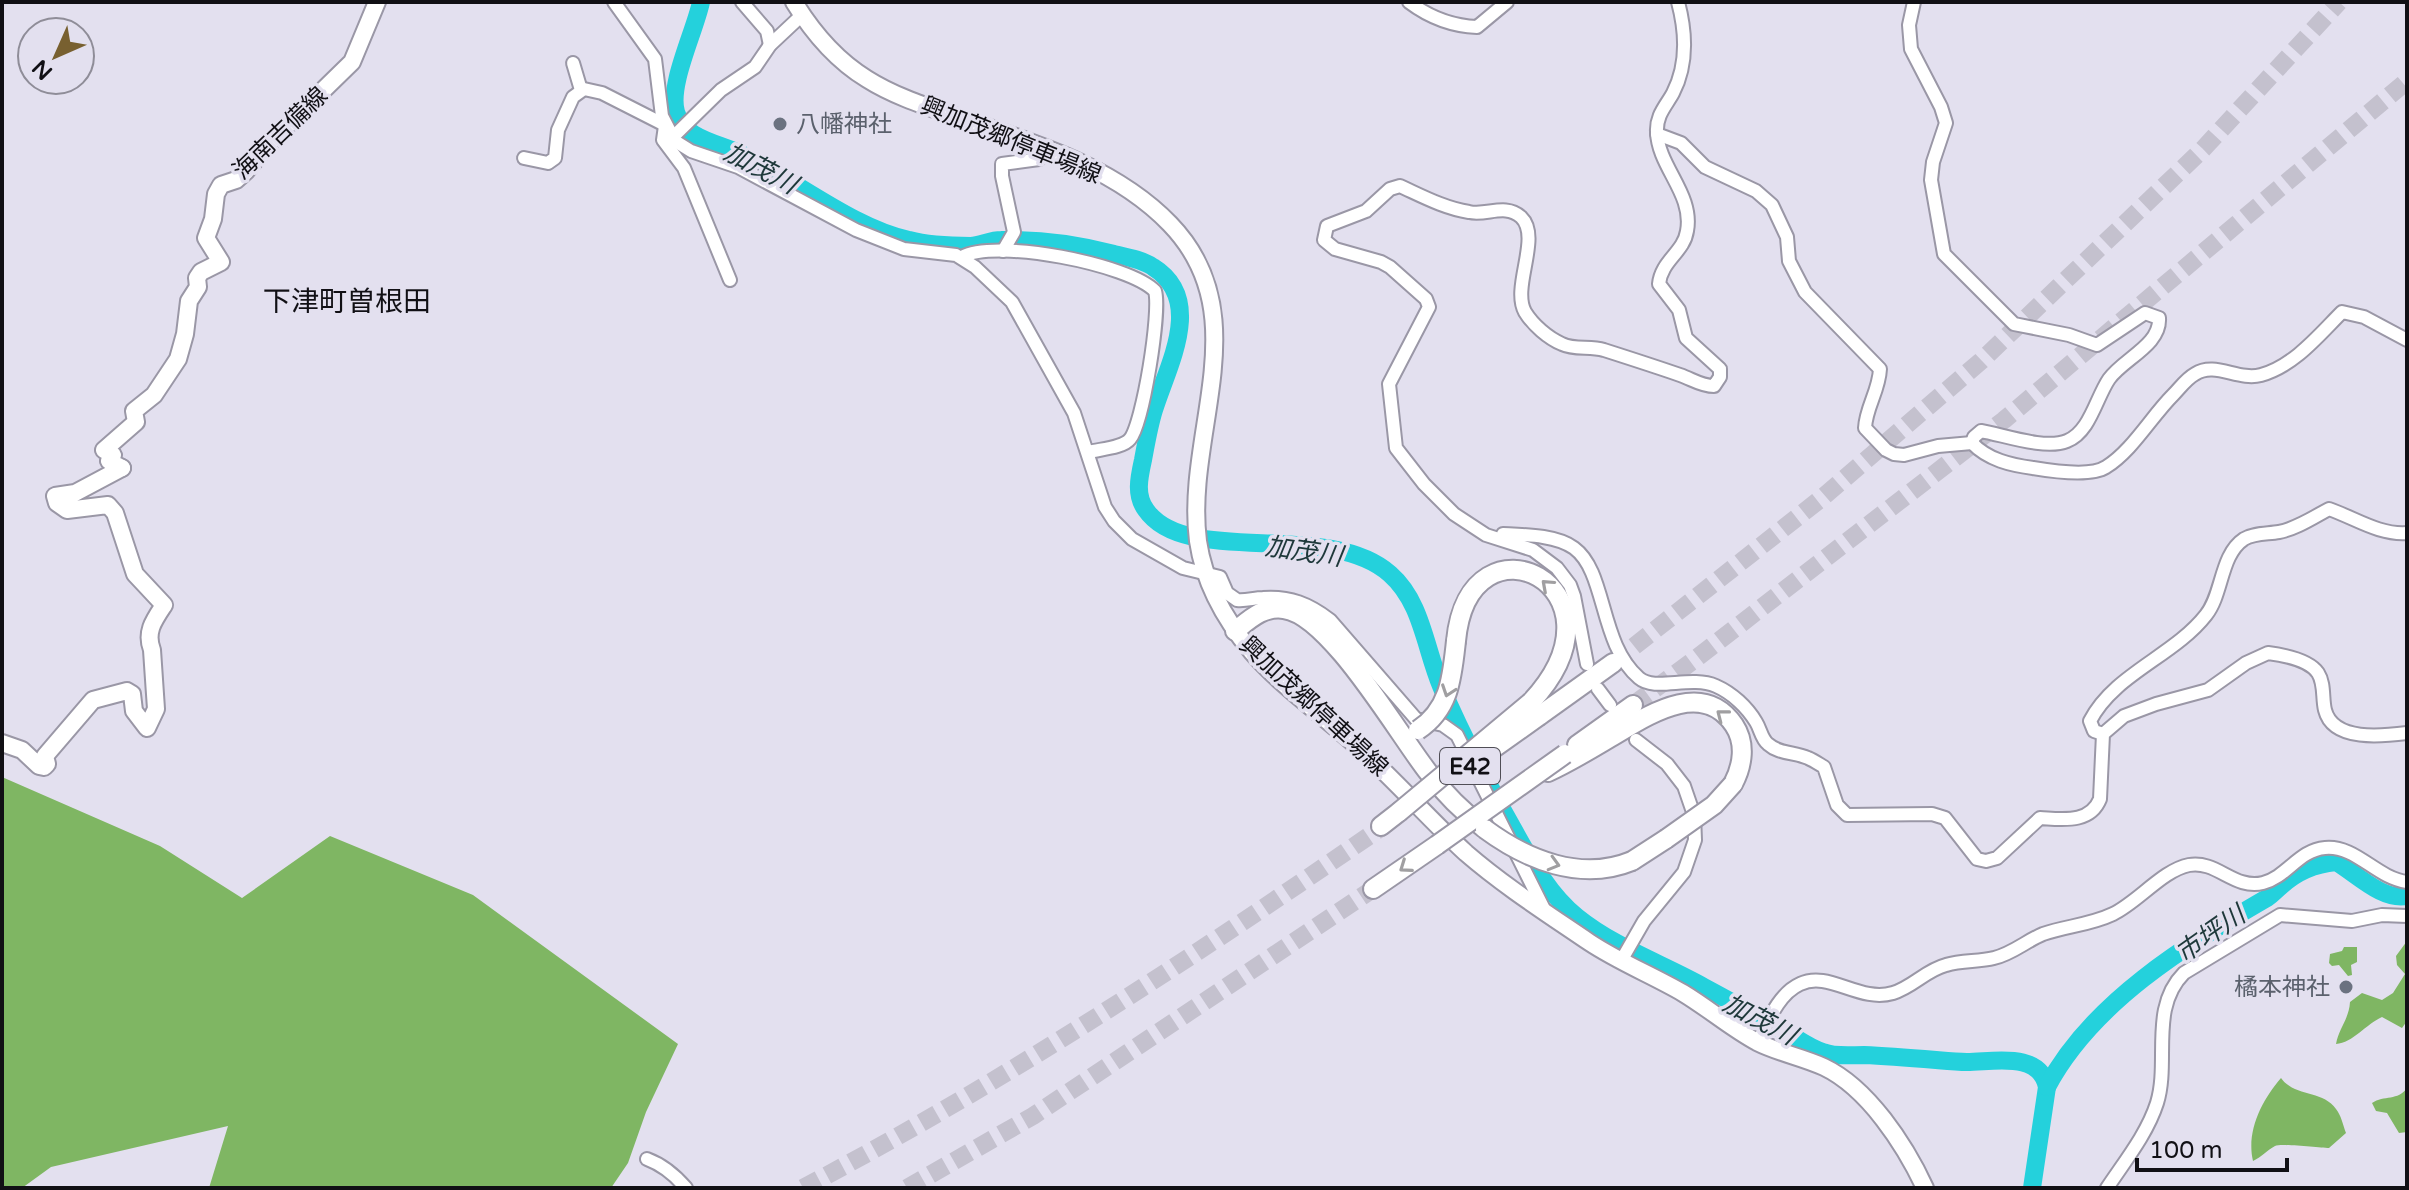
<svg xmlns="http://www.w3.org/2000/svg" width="2409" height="1190" viewBox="0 0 2409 1190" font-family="'Varela Round','Noto Sans JP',sans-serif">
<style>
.forest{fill:#7fb663}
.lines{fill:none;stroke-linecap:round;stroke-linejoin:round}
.river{stroke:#24d1dc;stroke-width:18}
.highway-tunnel{stroke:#c4c1ce;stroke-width:18;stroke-dasharray:18 9;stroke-linecap:butt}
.minor-casing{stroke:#9a97a6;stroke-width:16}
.major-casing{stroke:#9a97a6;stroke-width:20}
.highway-casing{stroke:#9a97a6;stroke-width:22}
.minor{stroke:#fff;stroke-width:12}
.major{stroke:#fff;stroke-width:16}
.highway{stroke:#fff;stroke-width:18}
.highway-bridge-casing{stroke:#9a97a6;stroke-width:22;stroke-linecap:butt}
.highway-bridge{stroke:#fff;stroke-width:18}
.oneway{stroke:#a09fa1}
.worship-dot{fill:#6b7280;stroke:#e3e0ef;stroke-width:3}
.labels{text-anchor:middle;stroke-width:7;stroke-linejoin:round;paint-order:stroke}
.shield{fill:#e3e0ef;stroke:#504e56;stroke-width:2}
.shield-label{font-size:22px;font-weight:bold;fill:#111015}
.worship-label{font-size:24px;fill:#5b616d;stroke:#e3e0ef;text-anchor:start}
.street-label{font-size:24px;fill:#111015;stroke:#e3e0ef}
.water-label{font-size:26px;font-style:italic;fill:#1e383a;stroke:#e3e0ef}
.quarter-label{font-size:28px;fill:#111015;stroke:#e3e0ef}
</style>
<rect width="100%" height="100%" fill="#e3e0ef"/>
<g class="forest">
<path d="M2,777L160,846L242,898L330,836L473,895L678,1044L646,1112L628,1163L611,1188H209L228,1126L51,1167L22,1188H2Z"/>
<path d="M2407,941V1021L2402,1028L2382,1017C2366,1024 2353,1043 2336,1044C2339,1028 2349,1019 2350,1002L2362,993L2382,1000L2393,993L2405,974L2397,965L2396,956Z"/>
<path d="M2344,947H2357V962L2351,965L2352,975L2348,976L2339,965L2332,966L2329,963L2330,954L2342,951Z"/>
<path d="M2281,1078C2294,1097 2323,1090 2336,1109C2341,1115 2343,1125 2346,1133L2329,1148C2319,1148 2281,1143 2275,1146C2267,1150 2262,1157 2253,1161C2246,1131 2262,1100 2281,1078Z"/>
<path d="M2407,1088V1132L2399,1133L2387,1113L2376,1111L2372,1103C2384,1095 2398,1101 2407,1088Z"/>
</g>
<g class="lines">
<g class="river">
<path d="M701,2C695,31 668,85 676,112C684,140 720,143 743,155C795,180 853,228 909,240C927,245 952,246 971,246C981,245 991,240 1001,240C1040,239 1077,244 1114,254C1127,257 1143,260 1153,267C1206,300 1167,367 1154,410C1149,426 1146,444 1143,460C1139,478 1135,495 1146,510C1186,568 1328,519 1390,574C1422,602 1425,648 1441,686C1461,734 1485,779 1511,825C1529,857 1547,893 1577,917C1614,947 1663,964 1704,987C1732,1002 1759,1017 1786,1032C1798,1039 1810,1048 1823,1052C1834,1057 1851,1055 1864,1055C1888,1056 1912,1058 1936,1060C1947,1061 1957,1062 1967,1062C1994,1062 2040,1051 2047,1087L2032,1188"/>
<path d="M2047,1087C2092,1002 2186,945 2267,898C2273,894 2276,890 2281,886C2297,871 2315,864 2336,862C2357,874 2382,901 2407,896"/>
</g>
<g class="highway-tunnel">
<path d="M1613,663L1823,497L1981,361L2203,149L2339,2"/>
<path d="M1633,705L1694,660L2004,420L2407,81"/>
<path d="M803,1188C1004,1082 1195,956 1382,827"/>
<path d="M907,1188L1033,1116L1373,889"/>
</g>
<g class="minor-casing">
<g id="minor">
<path d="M614,2L655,59L662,116L675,141L691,151L738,167L856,230L904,249L956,255L975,267L1012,302L1074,413L1105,507L1114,521L1132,539L1183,568L1220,577L1227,593L1237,600C1246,601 1254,598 1263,598C1290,596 1309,604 1330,620L1416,719L1443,725L1457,735L1544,909"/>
<path d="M742,2L767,31L770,45"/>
<path d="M1409,2C1429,17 1452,26 1477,27L1507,2"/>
<path d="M1914,2L1909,25L1911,49L1941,107L1946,123L1933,162L1931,180L1944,254L2014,324L2069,335L2097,345L2145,313L2159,318C2161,345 2123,359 2109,379C2096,398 2090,432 2067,441C2045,450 2004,435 1981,431L1974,437L1972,443"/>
<path d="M573,63L581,90"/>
<path d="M665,126L663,140L684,168L730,280"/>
<path d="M1657,134L1681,143L1705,167L1756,191L1772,205L1787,237L1789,261L1805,292L1880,369C1879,391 1866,407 1865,428L1886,450L1894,454L1904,455L1938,446L1972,443"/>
<path d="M673,137L721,90L755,67L770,45L802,15"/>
<path d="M524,158L548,163L555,158L558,130L573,97L584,89L602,93L665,125"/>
<path d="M1003,251L1014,232L1002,176V164L1039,159L1050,150"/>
<path d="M962,257C995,238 1129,264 1155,291C1161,311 1143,423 1130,439C1123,448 1100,449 1089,452"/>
<path d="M1972,443C1988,460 2011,465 2033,468C2051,471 2091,477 2106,467C2132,451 2151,417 2173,395C2180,388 2186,379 2195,374C2215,361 2238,381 2261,375C2294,366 2319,335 2342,312L2364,317L2407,340"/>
<path d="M1503,534C1525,535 1556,535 1574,548C1607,572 1599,644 1639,678C1655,692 1690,675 1716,686C1732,693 1747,707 1756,722C1761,730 1761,738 1768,744C1779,754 1794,752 1808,758C1813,760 1819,764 1824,767L1837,805L1847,815L1932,814L1945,818L1977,859L1986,861L1997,858L2040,818C2062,819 2090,824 2100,799L2103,734L2124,716L2156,704L2208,690L2246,663L2268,653C2283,655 2309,660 2318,673C2325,684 2322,698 2325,710C2333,742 2383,736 2407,733"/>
<path d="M1587,664L1574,596L1570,585L1557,568L1533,550L1486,535L1454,514L1424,484L1396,448L1389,384L1429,307L1426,299L1390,267L1381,262L1335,249L1324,240L1327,226L1366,211L1390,189L1400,186C1422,196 1444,208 1469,212C1487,216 1505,203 1521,217C1542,237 1511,287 1525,312C1533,325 1548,338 1562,344C1574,350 1590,346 1604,350C1629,358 1654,366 1680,375C1692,379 1701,386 1714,386L1720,377V369L1686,338L1679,310L1659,284C1661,261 1684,252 1687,231C1694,194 1658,167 1657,132C1656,115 1666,106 1673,93C1688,64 1686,32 1678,2"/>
<path d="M1598,689L1610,705"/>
<path d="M2103,734L2094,731L2090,721C2114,674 2174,656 2206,615C2223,594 2220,555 2244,539C2254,533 2267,534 2279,532C2296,529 2314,517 2329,509C2355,518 2379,535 2407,533"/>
<path d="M1621,961L1644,921L1684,872L1695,840L1694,815L1684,786L1667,764L1636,740"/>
<path d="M1758,1042C1768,1022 1778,994 1800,984C1829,970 1859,1003 1893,993C1913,987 1926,970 1946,965C1962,960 1978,962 1994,958C2012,954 2026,941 2043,934C2066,926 2090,925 2113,914C2138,902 2163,870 2189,865C2217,860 2234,890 2263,883C2287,877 2299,850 2325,848C2356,845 2376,878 2407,882"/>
<path d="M647,1159C663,1165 675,1175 686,1188"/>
<path d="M2107,1188C2125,1161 2147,1134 2157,1103C2170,1061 2149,1008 2184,973L2280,915L2352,921L2382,915L2407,916"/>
</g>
</g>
<g class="major-casing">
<g id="major">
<path d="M794,2C813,33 836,60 867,79C897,98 932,108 966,120C1037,144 1116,168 1170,224C1259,316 1184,433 1198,541C1204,582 1225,620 1252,652C1283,688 1323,715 1358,747C1395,780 1429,819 1466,853C1504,886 1548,914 1589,942C1619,962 1652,975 1683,993C1708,1008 1731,1028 1757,1042C1779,1053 1802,1057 1824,1067C1868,1088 1905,1145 1925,1188"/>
<path d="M122,468L109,461L113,455L104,450L136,422L134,411L154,395L178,359L185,334L189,301L198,287L197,278L201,272L221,262L206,238L213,219L216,194L221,185L236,180L246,171L270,142L352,62L377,2"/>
<path d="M2,743L22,750L39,766L44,767L47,764L45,756L93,700L127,691L132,694L134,711L147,728L156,709L152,650C145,632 154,620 164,605L135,574L115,513L108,505L67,510L57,503L55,496L75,493L122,468"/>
</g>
</g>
<g class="highway-casing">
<g id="highway">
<path d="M1235,631C1250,619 1263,606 1284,609C1330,615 1398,734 1428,772C1444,793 1463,812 1484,828"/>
<path d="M1456,641C1469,504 1638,587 1531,702"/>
<path d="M1539,716L1613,663"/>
<path d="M1577,745L1633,705"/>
<path d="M1548,772C1570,762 1591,749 1613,736C1647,716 1702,678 1734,725C1746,743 1743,765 1733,784"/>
<path d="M1381,826L1399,812"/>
<path d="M1632,861L1666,839"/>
<path d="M1373,889L1437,845"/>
</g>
</g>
<use href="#minor" class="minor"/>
<use href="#major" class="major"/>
<use href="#highway" class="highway"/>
<g class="highway-bridge-casing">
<g id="highway-bridge">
<path d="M1418,730C1450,709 1452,677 1456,641"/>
<path d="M1494,748L1539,716"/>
<path d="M1399,812L1531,702"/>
<path d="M1485,829C1527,860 1581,882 1632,861"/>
<path d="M1666,839L1714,805L1733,784"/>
<path d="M1437,845L1565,754"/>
</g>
</g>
<use href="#highway-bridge" class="highway-bridge"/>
</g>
<defs><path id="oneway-chevron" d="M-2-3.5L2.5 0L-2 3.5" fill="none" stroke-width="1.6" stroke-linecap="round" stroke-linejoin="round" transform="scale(2)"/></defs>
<g class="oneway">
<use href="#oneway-chevron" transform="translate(1547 585) rotate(-138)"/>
<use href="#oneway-chevron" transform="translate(1448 691) rotate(109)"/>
<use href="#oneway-chevron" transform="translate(1722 715) rotate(-142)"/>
<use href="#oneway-chevron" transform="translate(1554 864) rotate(16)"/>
<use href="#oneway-chevron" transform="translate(1405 867) rotate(145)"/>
</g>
<g class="worship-dot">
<circle cx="780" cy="124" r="8"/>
<circle cx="2346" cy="987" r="8"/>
</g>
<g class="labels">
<rect class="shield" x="1440" y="748" width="60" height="36" rx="6"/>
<g class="shield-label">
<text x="1470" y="774">E42</text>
</g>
<g class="worship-label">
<text x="796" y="132">八幡神社</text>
<text x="2330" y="995" text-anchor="end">橘本神社</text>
</g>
<g class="street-label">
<text transform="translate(280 133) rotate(-44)" y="8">海南吉備線</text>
<text transform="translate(1011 140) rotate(22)" y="8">興加茂郷停車場線</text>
<text transform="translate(1314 706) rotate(43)" y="8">興加茂郷停車場線</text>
</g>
<g class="water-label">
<text transform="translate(761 168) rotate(28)" y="9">加茂川</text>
<text transform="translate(1304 551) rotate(8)" y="9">加茂川</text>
<text transform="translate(2210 934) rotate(-35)" y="9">市坪川</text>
<text transform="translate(1760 1019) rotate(28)" y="9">加茂川</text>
</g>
<g class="quarter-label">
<text x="347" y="311">下津町曽根田</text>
</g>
</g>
<rect width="2409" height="1190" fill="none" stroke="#111015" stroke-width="8"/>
<g transform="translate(56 56) rotate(225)"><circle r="38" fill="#e3e0ef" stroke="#8f8d98" stroke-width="2"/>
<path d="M0-6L14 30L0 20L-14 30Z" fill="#786030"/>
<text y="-12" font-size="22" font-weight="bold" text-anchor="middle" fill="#111015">N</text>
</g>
<path d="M2137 1158v12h150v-12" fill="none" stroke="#111015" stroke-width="4"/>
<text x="2149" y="1158" font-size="24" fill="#111015" stroke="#e3e0ef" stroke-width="6" paint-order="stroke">100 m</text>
</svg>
